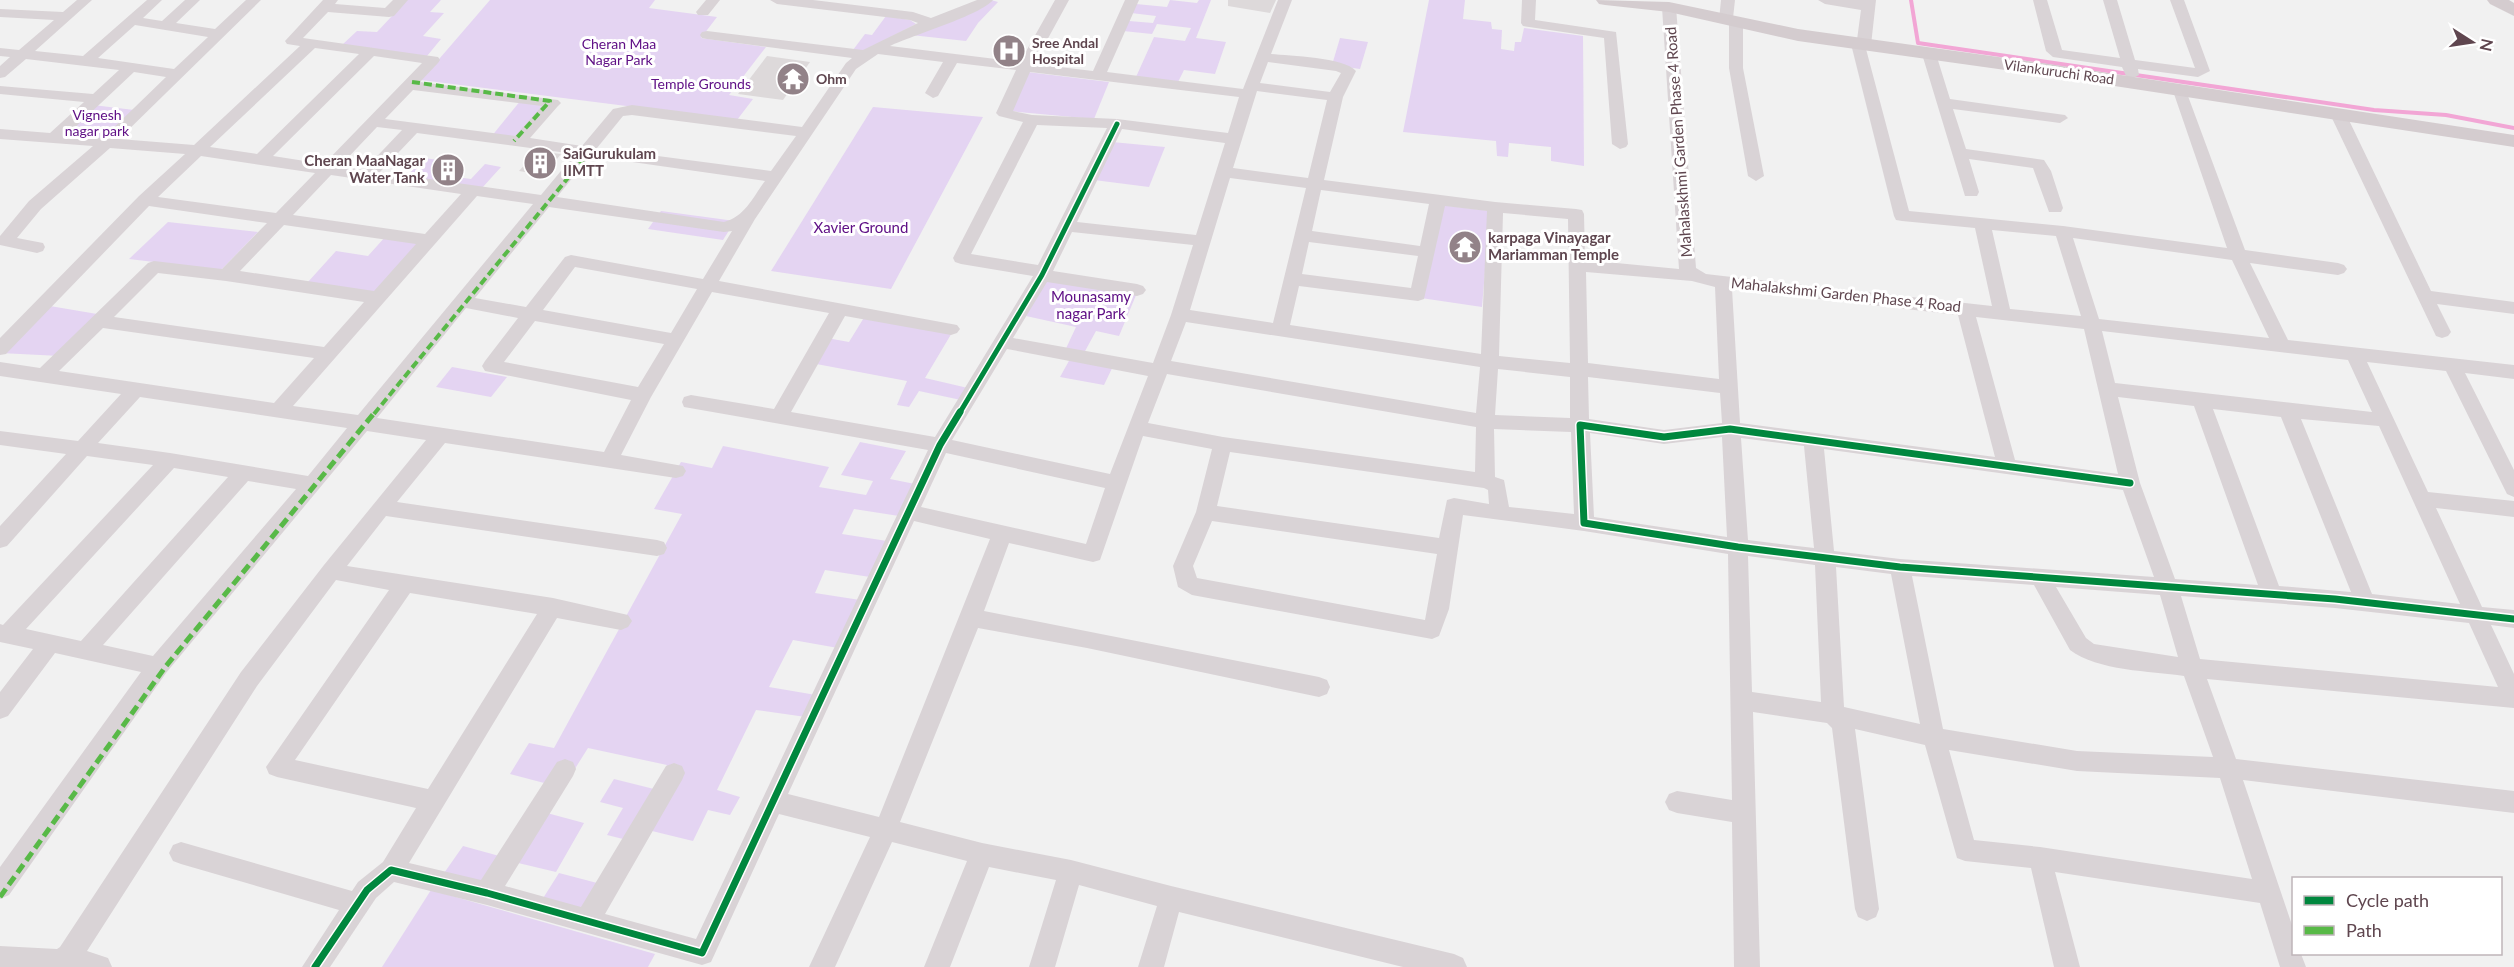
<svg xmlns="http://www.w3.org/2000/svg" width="2514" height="967" viewBox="0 0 2514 967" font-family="Lato,sans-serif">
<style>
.green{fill:#e4d4f2}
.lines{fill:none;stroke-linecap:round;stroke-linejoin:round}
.stream{stroke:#f2a6d5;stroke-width:4}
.building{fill:#ddd9da}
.minor{fill:#d9d3d6;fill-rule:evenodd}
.major{fill:#d4cccf;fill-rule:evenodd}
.quiet-far1{stroke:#58b947;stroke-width:4;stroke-dasharray:8 4;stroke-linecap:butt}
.quiet{stroke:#58b947;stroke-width:5;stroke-dasharray:10 5;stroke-linecap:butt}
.cycleway-far1-casing{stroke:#fff;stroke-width:8}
.cycleway-casing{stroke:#fff;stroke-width:10}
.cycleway-far1{stroke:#00873e;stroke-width:5}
.cycleway{stroke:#00873e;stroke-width:7}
.labels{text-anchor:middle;stroke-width:6;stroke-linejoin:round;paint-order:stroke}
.far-poi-label{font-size:14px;font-weight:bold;fill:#5f464f;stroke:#fff;text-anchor:start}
.far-park-label{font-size:14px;fill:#601186;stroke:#fff}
.far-street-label{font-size:14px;fill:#5f464f;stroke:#fff}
.street-label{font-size:15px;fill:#5f464f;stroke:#fff}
.poi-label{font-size:15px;font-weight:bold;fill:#5f464f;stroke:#fff;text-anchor:start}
.park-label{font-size:15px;fill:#601186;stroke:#fff}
</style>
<rect width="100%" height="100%" fill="#f1f1f1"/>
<g class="green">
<path d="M407,0H441L430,12L444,13L423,36L441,39L427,56L342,45L357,31L377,32Z"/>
<path d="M490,0H655L649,8L717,17L701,38L766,47L729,95L753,99L737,120L421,80Z"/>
<path d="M991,0L998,2L978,23L966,41L911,35Z"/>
<path d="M1170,0L1197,3L1199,0H1211L1196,38L1226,42L1215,74L1184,70L1178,82L1136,77L1154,37L1185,41L1191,28L1157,24L1152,34L1123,31L1129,21L1153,23L1156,16L1131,13L1136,4L1167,7Z"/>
<path d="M1429,0H1465L1463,19L1491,22L1492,29L1502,30L1501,49L1514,51L1515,42H1521L1524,28L1583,36L1584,166L1551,161V147L1509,143L1508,157L1497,156L1496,141L1403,132Z"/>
<path d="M886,16L910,20L916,24L863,51L853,50L865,34L872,35Z"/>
<path d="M1340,38L1368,42L1360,69L1332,65Z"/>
<path d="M1027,72L1109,82L1094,119L1009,111Z"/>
<path d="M521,100L549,104L516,140L491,137Z"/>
<path d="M93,105L134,110L102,140L59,137Z"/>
<path d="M873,107L983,117L891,289L771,271Z"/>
<path d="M1112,142L1165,147L1149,187L1094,180Z"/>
<path d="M424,158L460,163L457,167L464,168L456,177L471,179L485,164L501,167L482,188L406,177Z"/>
<path d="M1441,205L1490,211L1482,307L1421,298Z"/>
<path d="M661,211L735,221L723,240L648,229Z"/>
<path d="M168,222L258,232L221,270L129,259Z"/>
<path d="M386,236L423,242L378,293L308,282L336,251L368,256Z"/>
<path d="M1050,271L1139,288L1119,336L1096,331L1084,353L1116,360L1104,385L1060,377L1070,359L1062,357L1076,327L1026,316Z"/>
<path d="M44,305L103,315L60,356L0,353Z"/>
<path d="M865,316L953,331L925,378L968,388L961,400L919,391L909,407L897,405L907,381L811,363L827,338L849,342Z"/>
<path d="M452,367L507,377L491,397L436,387Z"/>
<path d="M860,442L906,451L890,479L915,484L899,516L854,509L842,534L887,541L870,577L825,570L815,593L860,600L838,648L793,640L769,687L816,695L806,717L756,710L717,790L740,797L730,815L708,810L693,841L652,831L600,920L540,903L559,873L601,884L627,840L607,835L623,808L600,802L614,779L654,789L667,765L588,748L547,813L584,823L556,872L514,862L494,890L442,876L463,846L503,857L548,784L510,774L529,743L554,748L682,514L654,509L681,462L712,468L723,446L829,467L819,487L866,495L873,481L841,475Z"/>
<path d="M431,890L655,954L648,967H382Z"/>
</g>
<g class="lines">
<path class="stream" d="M1911,0L1918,43L2374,110L2446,115L2514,128"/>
</g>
<g class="building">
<path d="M1228,0H1276L1270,13L1228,6Z"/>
<path d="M767,56L810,62L783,100L738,94Z"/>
<path d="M537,151L561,154L544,175L519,171Z"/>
<path d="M1468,238L1481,240L1479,257L1465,255Z"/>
</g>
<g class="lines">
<g class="minor">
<path d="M77,0H92L35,51L83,56L147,0H162L143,18L162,21L185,0H200L176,23L215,29L246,0H261L119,139L194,145L300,46L287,44L285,41L323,0H338L335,4L385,8L393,0H408L394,16L389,17L328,12L303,38L438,57L440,60L438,63L420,82L558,100L561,103L558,106L530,138L582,146L613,109L632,105L802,127L846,63L852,58L707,39L702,38L700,35L702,32L707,31L863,50L918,23L910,20L777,4L770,0H813L913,12L931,18L977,0H993C981,15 913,35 890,46L1020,62L1055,0H1069L1034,64L1093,71L1125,0H1139L1107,72L1243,89L1278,0H1292L1271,54C1290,56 1344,57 1356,71L1343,97L1324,180L1495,202L1576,209L1582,210L1584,214L1585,260L1679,269L1662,7L1669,3L1676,7L1696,268L1706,274L1723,276L1992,306L1975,228L1902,221L1896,220L1894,216L1851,44L1857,40L1861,10L1825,4L1818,0H1876L1871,45L1866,49L1909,211L2063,226L2227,248L2173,91L2180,87L2185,88L2245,250L2338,263L2344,265L2347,269L2344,273L2338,275L2250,263L2288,340L2514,365V379L2465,373L2514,470V497L2507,494L2446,371L2367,362L2428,492L2514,501V517L2436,508L2482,607L2514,610V628L2491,625L2514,674V708L2207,679L2236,759L2514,791V813L2243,780L2294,931V954H2301L2306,967H2280L2260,903L2055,872L2080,967H2054L2031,868L1965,861L1957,858L1925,745L1855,729L1879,909L1876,917L1867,921L1858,917L1855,909L1832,728L1827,723L1753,712L1760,967H1734L1732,822L1677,813L1669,810L1665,802L1669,794L1677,791L1732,800L1728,554L1584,531L1463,515L1449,609L1439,636L1432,639L1192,595L1178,587L1173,566L1196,512L1212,449L1143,436L1100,560L1093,562L1009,543L984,611L1319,677L1327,680L1330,687L1327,694L1319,697L1087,648L978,628L900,822L982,843L1071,860L1171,886L1454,954L1463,958L1467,967H1403L1179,912L1164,967H1138L1157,906L1079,885L1055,967H1029L1056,880L989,867L950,967H924L967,861L892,842L835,967H809L870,837L779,814L711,962L702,965L487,905L394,882L376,898L330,967H302L339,910L181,864L173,861L169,853L173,845L181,842L352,891L358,882L383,862L416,808L277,777L269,774L266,767L389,590L336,580L257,686L87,951L108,958L112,967H0V946L57,949L60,947L241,672L324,565L426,440L367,431L166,673L9,895L0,899V867L141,672L55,653L8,716L0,719V692L33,649L0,642V624L3,625L153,465L87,456L7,546L0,548V526L66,454L0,445V431L78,441L121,394L0,376V362L40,368L148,263L154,261L222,269L267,223L149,206L6,354L0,355V338L139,196L185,154L110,148L41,209L17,238L43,243L45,247L43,251L37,253L0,245V236L29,201L93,146L0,139V129L50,133L84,102L0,94V86L93,94L119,70L26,59L5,77L0,78V66L10,57L0,56V48L19,50L54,20L0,17V9L63,12ZM135,25L208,37L174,69L98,58ZM315,48L359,54L257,154L210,147ZM878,54L943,62L925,93L933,98L938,96L957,63L1016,70L996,113L999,116L1023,122L953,258L955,262L961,264L1033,276L935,437L791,412L845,316L951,335L957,333L960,329L957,325L719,281L755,219L856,69ZM374,56L422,63L324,164L273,156ZM1268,62L1336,71L1341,73L1330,92L1260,83ZM134,72L166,77L103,138L67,135ZM1030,72L1239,97L1228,133L1117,119L1032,115L1013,111ZM413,90L542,106L515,136L385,119ZM1257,91L1327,100L1308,178L1233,168ZM632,115L796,136L771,171L597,148L623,116ZM1037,125L1107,128L1038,265L971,254ZM377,127L402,130L364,170L340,166ZM1122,129L1225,143L1196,235L1077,222ZM417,133L575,154L541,195L380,172ZM201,156L315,173L276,213L158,197ZM590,156L765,181C753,197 745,217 724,222L557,197ZM331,175L461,194L425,234L293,215ZM1230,178L1306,188L1273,323L1190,310ZM1321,190L1429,204L1420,246L1312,231ZM477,196L533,204L358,415L293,406ZM1445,206L1487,211L1481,354L1290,325L1299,286L1418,301L1424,299ZM549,207L724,232L732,231L703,279L571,255L565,257L526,307L475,298ZM1503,213L1568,219L1570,363L1499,356ZM284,225L416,244L374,291L240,271ZM1992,230L2056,236L2081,316L2010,309ZM1072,232L1193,245L1171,315L1153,363L1013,338L1047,282L1137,296L1143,294L1146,290L1143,286L1137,284L1053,271ZM2073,238L2232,260L2269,338L2099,319ZM1309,242L1418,256L1411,288L1302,274ZM575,267L697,289L671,333L543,310ZM1586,272L1692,281L1715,287L1719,379L1588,363ZM158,273L226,281L364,302L324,347L114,317ZM1732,289L1958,315L1995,457L1740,423ZM712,292L829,313L774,409L691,395L684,397L682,402L684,407L928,450L696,939L605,914L682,780L685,773L682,766L674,763L666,766L581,907L505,886L573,776L576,769L573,762L565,759L557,762L481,880L409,863L557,618L621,630L628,627L632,621L628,615L553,598L347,566L386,516L657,556L664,554L667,548L664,542L657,540L397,502L445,443L676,478L683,476L686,471L683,466L621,455L651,397ZM466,308L518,318L485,361L482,366L485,371L631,400L604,452L377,418ZM1976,317L2084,329L2118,474L2015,460ZM535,321L664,344L638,387L504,362ZM1186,322L1480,367L1476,413L1171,361ZM103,328L314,358L274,403L59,371ZM2102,331L2348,360L2372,412L2115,383ZM1007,349L1148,376L1110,474L952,440ZM1498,369L1570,377V418L1495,415ZM1167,374L1476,427L1475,472L1223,437L1148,423ZM1588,377L1720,393L1722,423L1664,430L1589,419ZM140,397L347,428L308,476L170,453L98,443ZM2118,397L2194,406L2258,585L2175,579L2140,483ZM2213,409L2281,417L2351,592L2279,586ZM2301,419L2379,426L2460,604L2372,594ZM1494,429L1571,432L1574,514L1509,507L1504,480L1495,477ZM1590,433L1664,444L1722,437L1727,537L1594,517ZM1741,438L1804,446L1814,548L1748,540ZM1824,449L2123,490L2154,577L1900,559L1834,551ZM1230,452L1484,488L1488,490L1489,504L1454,498L1447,500L1439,538L1217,506ZM946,453L1105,488L1086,544L921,507ZM174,468L228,477L81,641L26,629ZM248,481L296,489L153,656L103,645ZM914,521L990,539L879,817L788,794ZM1212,521L1437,554L1425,620L1197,578L1193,566ZM1748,556L1815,565L1821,702L1752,692ZM1836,567L1891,574L1920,724L1844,707ZM1912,576L2034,585L2070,650C2098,671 2150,671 2184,676L2213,757L2077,751L1943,729ZM2056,587L2160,595L2178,657L2094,644L2086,638ZM410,593L537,614L428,789L295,760ZM2181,596L2335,608L2469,623L2498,687L2200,659ZM1949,750L2077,771L2220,778L2252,879L2040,847L1974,840Z"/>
<path d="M706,0H720L708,15H698L696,12Z"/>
<path d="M1522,0H1536L1535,20L1616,32L1628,144L1626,147L1620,149L1612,144L1604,38L1523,26L1521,23Z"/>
<path d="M1721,0H1735L1733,18L1741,19L1743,22V68L1764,176L1756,181L1748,176L1729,68V24L1721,23L1719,20Z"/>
<path d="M2033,0H2047L2062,50L2120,58L2103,0H2117L2135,60L2195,68L2170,0H2184L2210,71L2198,77L2138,69L2139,75L2132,79L2127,78L2122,67L2053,57L2046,51Z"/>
<path d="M1929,50L1936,54L1950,99L2065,115L2068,118L2060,123L1953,109L1966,149L2044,160L2051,171L2063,208L2061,212H2049L2033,168L1969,159L1979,192L1977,196H1965L1922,54Z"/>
<path d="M2338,109L2346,114L2431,291L2514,302V314L2437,304L2451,332L2448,336L2442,338L2436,336L2330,114Z"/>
</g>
<g class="major">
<path d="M1596,0L1669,2L1798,29L2049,64L2514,135V147L2049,76L1798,41L1669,12L1605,5L1599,4Z"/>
<path d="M2487,0H2509L2514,3V16L2490,4Z"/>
</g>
<g class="quiet-far1">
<path d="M412,82L550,101L514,141"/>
<path d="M374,414L590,151"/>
</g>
<path class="quiet" d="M0,897L166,666L375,412"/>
<g class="cycleway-far1-casing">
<path id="cycleway-far1" d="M959,414L1042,275L1117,124"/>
</g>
<g class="cycleway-casing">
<g id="cycleway">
<path d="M2130,483L1730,429L1664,437L1580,425L1584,523L1738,547L1900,567L2335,599L2514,619"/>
<path d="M315,967L367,890L391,870L487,893L702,953L940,445L960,412"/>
</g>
</g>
<use href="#cycleway-far1" class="cycleway-far1"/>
<use href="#cycleway" class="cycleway"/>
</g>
<defs>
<g id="hospital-disc" transform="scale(1.725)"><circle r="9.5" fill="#928288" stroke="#fff"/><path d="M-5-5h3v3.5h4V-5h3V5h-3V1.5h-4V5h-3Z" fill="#fff"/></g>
<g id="temple-disc" transform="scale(1.725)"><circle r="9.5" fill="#928288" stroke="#fff"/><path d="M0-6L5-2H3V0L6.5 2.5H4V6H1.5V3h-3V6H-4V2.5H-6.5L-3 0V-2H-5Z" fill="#fff"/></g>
<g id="building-disc" transform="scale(1.725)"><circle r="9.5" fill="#928288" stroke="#fff"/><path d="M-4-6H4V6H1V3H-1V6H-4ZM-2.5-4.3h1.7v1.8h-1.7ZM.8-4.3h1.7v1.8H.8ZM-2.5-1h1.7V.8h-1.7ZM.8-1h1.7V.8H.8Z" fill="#fff"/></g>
</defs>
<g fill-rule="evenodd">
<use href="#hospital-disc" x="1009" y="51"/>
<use href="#temple-disc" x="793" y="79"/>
<use href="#building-disc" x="540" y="163"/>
<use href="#building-disc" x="448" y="170"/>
<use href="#temple-disc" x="1465" y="247"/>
</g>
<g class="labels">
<g class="far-poi-label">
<text x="1032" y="48">Sree Andal<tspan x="1032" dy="16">Hospital</tspan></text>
<text x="816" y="84">Ohm</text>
</g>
<g class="far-park-label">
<text x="619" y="49">Cheran Maa<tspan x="619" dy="16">Nagar Park</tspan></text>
<text x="701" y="89">Temple Grounds</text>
<text x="97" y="120">Vignesh<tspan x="97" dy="16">nagar park</tspan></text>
</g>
<g class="far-street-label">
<text transform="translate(2059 72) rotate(8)" y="5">Vilankuruchi Road</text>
</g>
<g class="street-label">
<text transform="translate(1679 142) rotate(-94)" y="5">Mahalaskhmi Garden Phase 4 Road</text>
<text transform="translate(1846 295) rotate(6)" y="5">Mahalakshmi Garden Phase 4 Road</text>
</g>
<g class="poi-label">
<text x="563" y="159">SaiGurukulam<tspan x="563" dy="17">IIMTT</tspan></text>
<text x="425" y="166" text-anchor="end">Cheran MaaNagar<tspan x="425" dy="17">Water Tank</tspan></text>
<text x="1488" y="243">karpaga Vinayagar<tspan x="1488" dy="17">Mariamman Temple</tspan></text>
</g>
<g class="park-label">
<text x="861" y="233">Xavier Ground</text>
<text x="1091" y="302">Mounasamy<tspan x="1091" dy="17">nagar Park</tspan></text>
</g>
</g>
<rect x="2292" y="877" width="210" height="78" fill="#ffffff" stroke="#bfb5b9" stroke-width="1.5"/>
<rect x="2304" y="896" width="30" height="9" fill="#00873e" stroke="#bfb5b9" stroke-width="1.5"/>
<text x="2346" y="907" font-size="18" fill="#5f464f">Cycle path</text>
<rect x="2304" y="926" width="30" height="9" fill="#58b947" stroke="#bfb5b9" stroke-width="1.5"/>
<text x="2346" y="937" font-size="18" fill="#5f464f">Path</text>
<g transform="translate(2472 42) rotate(102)" stroke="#ffffff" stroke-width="4.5" paint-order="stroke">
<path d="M0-4.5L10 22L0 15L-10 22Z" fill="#5f464f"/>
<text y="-9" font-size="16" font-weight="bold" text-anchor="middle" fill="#5f464f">N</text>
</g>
</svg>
